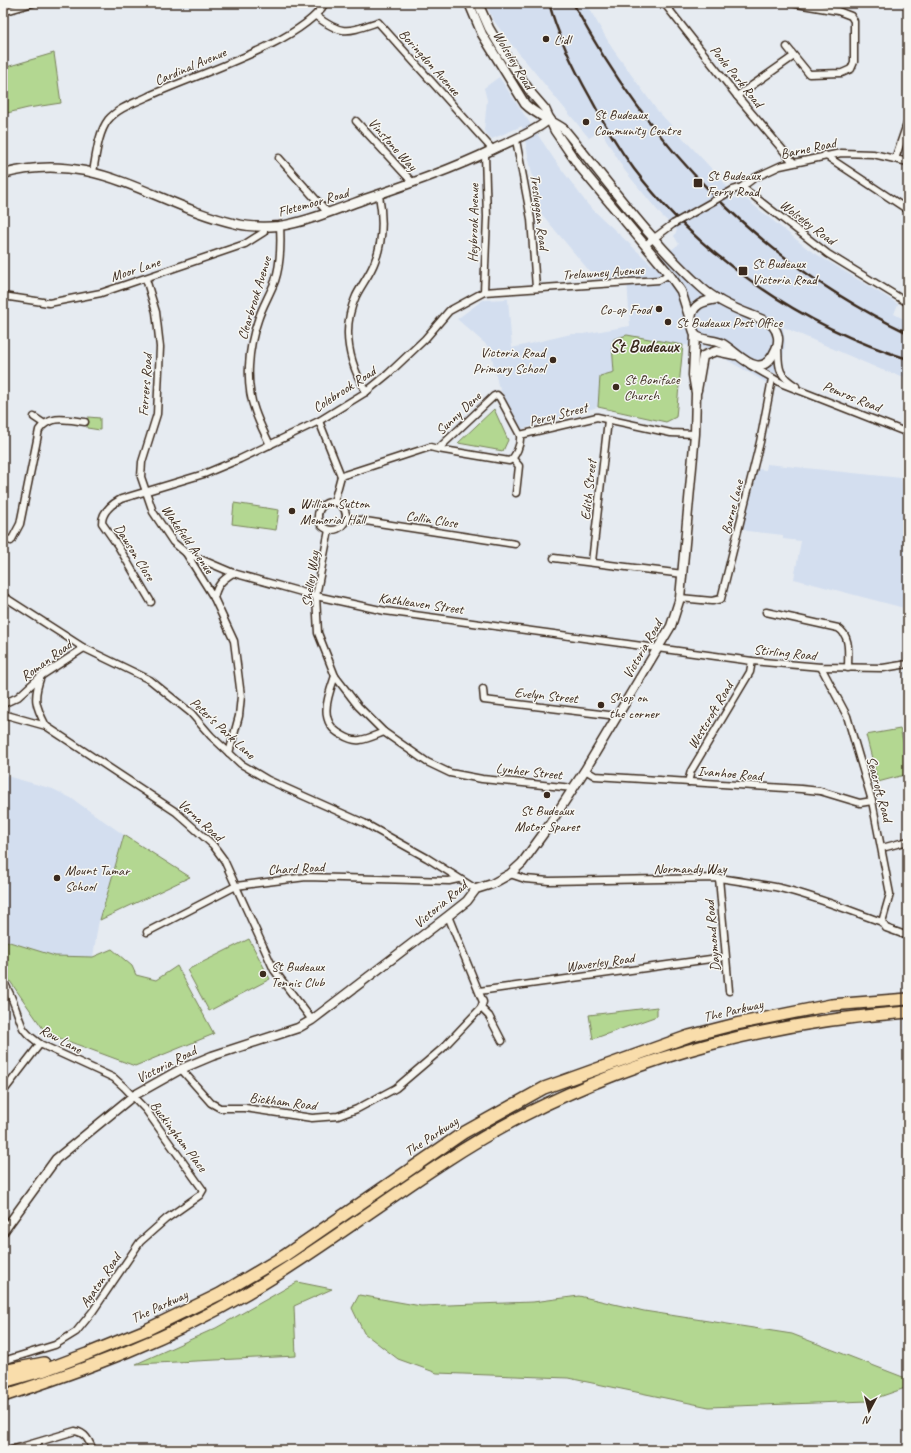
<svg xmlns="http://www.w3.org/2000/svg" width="911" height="1453" viewBox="0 0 911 1453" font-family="Caveat,sans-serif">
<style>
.built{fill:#d3deef}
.green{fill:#b3d791;stroke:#778058}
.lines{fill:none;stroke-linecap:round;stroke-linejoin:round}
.minor-casing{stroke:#3b2a1e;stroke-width:9}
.tertiary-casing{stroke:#3b2a1e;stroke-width:11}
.trunk-casing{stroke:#3b2a1e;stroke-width:14}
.minor{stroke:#f6f6f2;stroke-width:6}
.tertiary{stroke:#f6f6f2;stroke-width:8}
.trunk{stroke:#f9ddab;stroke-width:11}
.rail{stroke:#3b2a1e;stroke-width:2.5}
.minor-bridge-casing{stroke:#3b2a1e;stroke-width:9;stroke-linecap:butt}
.minor-bridge{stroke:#f6f6f2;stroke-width:6}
.poi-dot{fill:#3b2a1e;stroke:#f6f6f2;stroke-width:1.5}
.labels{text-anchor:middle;stroke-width:3;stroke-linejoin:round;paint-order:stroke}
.poi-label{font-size:14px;fill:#3b2a1e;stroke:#f6f6f2;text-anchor:start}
.street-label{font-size:14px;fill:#3b2a1e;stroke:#f6f6f2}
.district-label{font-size:18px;font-weight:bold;fill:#3b2a1e;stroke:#f6f6f2}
</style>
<rect width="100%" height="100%" fill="#e6ebf1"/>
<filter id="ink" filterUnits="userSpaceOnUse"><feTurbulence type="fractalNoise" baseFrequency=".025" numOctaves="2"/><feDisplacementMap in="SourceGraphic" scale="8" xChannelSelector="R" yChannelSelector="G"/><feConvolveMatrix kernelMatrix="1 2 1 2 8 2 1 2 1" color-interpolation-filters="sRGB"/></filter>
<g filter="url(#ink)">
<g class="built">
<path d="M485,3H586L612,48L656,109L722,180L735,198L746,199L808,249L898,304L894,314L908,321V378L882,370L783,327L785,345L782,364L767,383L708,349L627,335L612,345L614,372L600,376L598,407L522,429L498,385L490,348L457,319L483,300L508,299L512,348L571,334H583L630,326L627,279H596L540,212L522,126L492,139L484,131L487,100L484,88L499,77L554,159L588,205L652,265L679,244L674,236L677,230L662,216L625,171L601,131L589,138L508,40L494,21Z"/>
<path d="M767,464L901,478L908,525V609L794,579L801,541L783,539V535L747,531L744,529L743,524L758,469L766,470Z"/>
<path d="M3,775L53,789L71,798L124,835L98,925L93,957L55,956L3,940Z"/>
</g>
<g class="green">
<path d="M54,53L61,103L28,108L3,114V68Z"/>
<path d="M627,335L683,345L676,417L666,422L598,407L600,376L614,372L612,345L614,339Z"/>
<path d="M494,409L508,440L503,451L458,443Z"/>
<path d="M88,417L100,418V430L87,428Z"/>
<path d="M234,503L279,510L276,530L232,524Z"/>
<path d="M900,729L908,759V774L878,782L866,735Z"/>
<path d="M124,835L190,877L100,920Z"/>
<path d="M249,939L270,979L209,1011L187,970Z"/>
<path d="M3,940L55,956L93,957L112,949L132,966L136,975L156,980L177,966L214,1034L135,1066L46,1033L3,971Z"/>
<path d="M657,1007V1016L593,1039L589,1015Z"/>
<path d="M297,1282L332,1289L294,1306L296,1356L136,1364L216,1328Z"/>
<path d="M359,1295L421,1306L533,1302L579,1296L644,1311L792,1334L908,1379V1387L868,1401L709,1407L568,1378L437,1373L398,1359L364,1333L352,1308Z"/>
</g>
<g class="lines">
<g class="minor-casing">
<g id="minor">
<path d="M314,3L321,10"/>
<path d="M664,3L737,96L793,162"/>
<path d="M3,12L33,3"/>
<path d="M316,16C342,36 348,32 378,22L493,150"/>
<path d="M787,47L809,74L842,73L851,69L854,62V21L851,16L838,11L791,3"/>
<path d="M737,96L794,56"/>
<path d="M356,121L413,183"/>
<path d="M516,140L531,219L536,288"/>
<path d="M825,155L908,210"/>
<path d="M279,158L328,213"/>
<path d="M895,159L908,121"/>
<path d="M93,172C96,156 98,133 108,120C118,108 134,103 147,97C191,76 302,43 325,3"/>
<path d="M742,187L828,254L908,303"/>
<path d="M733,190L742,187L754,178L780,166L841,153L873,154L908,162"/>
<path d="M645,245L673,224"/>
<path d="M146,279L156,312L160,347L157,414L142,462L141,477L153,512L173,542L186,553L214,598L234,641L241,696L239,716L229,753"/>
<path d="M484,292L487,217L485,155"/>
<path d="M3,296L49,303L101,293L245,244L264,232V227"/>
<path d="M778,345C779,366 776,374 796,386"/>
<path d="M750,365L783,384L908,433"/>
<path d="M366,392C348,361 341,329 356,296C362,284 371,273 375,261C384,239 383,217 379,195"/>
<path d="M34,417L43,423"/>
<path d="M319,421L341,476L334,502"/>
<path d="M520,435L597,417L671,433L695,434"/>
<path d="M270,445C265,434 259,423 255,411C245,384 248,348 258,320C262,307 270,294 275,281C281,263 281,244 280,226"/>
<path d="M513,459L519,466L516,493"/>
<path d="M341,476L430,447L438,449L509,461C516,457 521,444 520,435L500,398L497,395L494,396L438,449"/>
<circle cx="332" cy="516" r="14"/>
<path d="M346,518L515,544"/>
<path d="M329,530L316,596L318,633L335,676L358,706L384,732L427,762L450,773L482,779L573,788"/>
<path d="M3,537L11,541L20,524L39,430C50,414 68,420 85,422"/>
<path d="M186,553L233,573L316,596L385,611L752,661L821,667L883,668L908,664"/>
<path d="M554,558L683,574"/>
<path d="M592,562L608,420"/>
<path d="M3,596L84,648L150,680L191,713L211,736L241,764L268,780L364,823L427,858L476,889"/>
<path d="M214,598C217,585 222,580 233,573"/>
<path d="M680,598L712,601L721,599L760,442L772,379"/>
<path d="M151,602L118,546L102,523C102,511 112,504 121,499L204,474L240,459L319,421L366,392L388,374L425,339L449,311L484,292L659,280L669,274"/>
<path d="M766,612L838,628C851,636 848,653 848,668"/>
<path d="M821,667L847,716L872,801L890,894L882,922"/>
<path d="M41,676C33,698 35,705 46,726L176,812L213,845L224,860L274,970L312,1020"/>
<path d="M335,676C328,696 317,722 342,735C347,738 353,741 360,740C368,739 376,735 384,732"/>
<path d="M483,689L484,700L617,716"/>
<path d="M3,704L18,697L41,676L84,648"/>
<path d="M3,714L46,726"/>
<path d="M585,770L595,776L801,789L820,791L860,803L872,801"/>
<path d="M688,782L691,771L750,672L752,661"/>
<path d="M882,848L908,841"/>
<path d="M510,874L525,879L549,881L719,878C739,881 760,884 780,888C814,896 848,910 882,922L886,928L908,936"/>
<path d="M719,878L729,991"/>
<path d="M448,916L483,1002L481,1008L489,1016L502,1041"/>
<path d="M147,932L236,886L306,877L449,881L458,879"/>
<path d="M3,981C13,996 16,1012 23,1028C27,1035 34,1039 40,1044L114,1078L124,1087L146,1110L203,1190L200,1195L166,1219L140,1242L93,1311L76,1332L55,1345L3,1361"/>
<path d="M479,991L725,957"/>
<path d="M181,1069L211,1103L220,1108H245L312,1118L338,1116L357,1109L396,1088L443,1048L481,1008"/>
<path d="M3,1092L40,1044"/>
<path d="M11,1450L75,1431C86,1433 89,1441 93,1450"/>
</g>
</g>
<g class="tertiary-casing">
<g id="tertiary">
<path d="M469,3L482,34L525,104C536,115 551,120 564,129C609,183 649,240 701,287C715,300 733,308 751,315C758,318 768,321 773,326C778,332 780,341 776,349C761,384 740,354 723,344C714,339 704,342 695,335"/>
<path d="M3,174C96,148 153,205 237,224C250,227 266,227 279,226C304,223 341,208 365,199C409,184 453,169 494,149C515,139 532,133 550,119"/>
<path d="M691,319C692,304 704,301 717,299"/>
<path d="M697,390L703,356L716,351L735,355"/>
<path d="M3,1232L56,1159L133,1096L181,1069L212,1056L298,1028L312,1020L448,916L467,901L476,889L492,884L510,874L522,863L546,830L585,770L671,626L680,598L695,434L696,393L693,375L695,335L681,291L669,274L579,166L555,131L545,109L532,94L504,53L489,28L478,3"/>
</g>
</g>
<g class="trunk-casing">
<g id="trunk">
<path d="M3,1371L44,1363"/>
<path d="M3,1382L42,1371L87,1354L146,1330L220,1294L284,1256L463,1133L544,1088L689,1036L736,1024L831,1005L908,999"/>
<path d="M3,1396C87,1369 170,1338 247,1293C342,1238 426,1165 524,1115C646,1053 772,1022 908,1012"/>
</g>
</g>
<use href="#minor" class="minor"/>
<use href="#tertiary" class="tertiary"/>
<use href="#trunk" class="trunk"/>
<g class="rail">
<path d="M549,3C558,36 573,67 590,97C603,122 617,146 634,169C701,257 803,327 908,359"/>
<path d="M573,3C647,144 763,264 908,333"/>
</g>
<g class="minor-bridge-casing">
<path id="minor-bridge" d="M673,224L733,190"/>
</g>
<use href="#minor-bridge" class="minor-bridge"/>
</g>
</g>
<g class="poi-dot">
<circle cx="546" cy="39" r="4"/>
<circle cx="586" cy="122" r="4"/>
<rect x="693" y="178" width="10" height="10" rx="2"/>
<rect x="738" y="266" width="10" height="10" rx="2"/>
<circle cx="659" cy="309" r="4"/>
<circle cx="668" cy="322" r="4"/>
<circle cx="553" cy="360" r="4"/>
<circle cx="616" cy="387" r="4"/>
<circle cx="292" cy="511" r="4"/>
<circle cx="601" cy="705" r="4"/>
<circle cx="547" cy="795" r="4"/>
<circle cx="57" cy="878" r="4"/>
<circle cx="263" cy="974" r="4"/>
</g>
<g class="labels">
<g class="poi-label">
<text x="554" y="44">Lidl</text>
<text x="594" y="119">St Budeaux<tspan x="594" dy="16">Community Centre</tspan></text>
<text x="707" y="180">St Budeaux<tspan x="707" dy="16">Ferry Road</tspan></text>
<text x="752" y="268">St Budeaux<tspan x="752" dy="16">Victoria Road</tspan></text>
<text x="651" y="314" text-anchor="end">Co-op Food</text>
<text x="676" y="327">St Budeaux Post Office</text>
<text x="545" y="357" text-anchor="end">Victoria Road<tspan x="545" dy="16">Primary School</tspan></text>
<text x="624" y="384">St Boniface<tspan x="624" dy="16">Church</tspan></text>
<text x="300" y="508">William Sutton<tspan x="300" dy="16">Memorial Hall</tspan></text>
<text x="609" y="702">Shop on<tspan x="609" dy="16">the corner</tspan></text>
<text x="547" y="815" text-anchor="middle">St Budeaux<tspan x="547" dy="16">Motor Spares</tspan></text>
<text x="65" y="875">Mount Tamar<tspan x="65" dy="16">School</tspan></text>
<text x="271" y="971">St Budeaux<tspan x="271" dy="16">Tennis Club</tspan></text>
</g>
<g class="street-label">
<text transform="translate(514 60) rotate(59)" y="5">Wolseley Road</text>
<text transform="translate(430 62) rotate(48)" y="5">Boringdon Avenue</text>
<text transform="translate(190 66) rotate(-23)" y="5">Cardinal Avenue</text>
<text transform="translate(737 76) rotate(51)" y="5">Poole Park Road</text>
<text transform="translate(393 144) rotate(48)" y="5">Vinstone Way</text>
<text transform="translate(808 148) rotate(-12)" y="5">Barne Road</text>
<text transform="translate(313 202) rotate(-16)" y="5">Fletemoor Road</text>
<text transform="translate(540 212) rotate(83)" y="5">Tresluggan Road</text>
<text transform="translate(808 222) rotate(37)" y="5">Wolseley Road</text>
<text transform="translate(473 223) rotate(-89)" y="5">Heybrook Avenue</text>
<text transform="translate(135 269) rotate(-18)" y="5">Moor Lane</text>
<text transform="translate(603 272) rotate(-4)" y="5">Trelawney Avenue</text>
<text transform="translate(254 298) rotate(-73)" y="5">Clearbrook Avenue</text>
<text transform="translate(145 385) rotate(-86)" y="5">Ferrers Road</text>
<text transform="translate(344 389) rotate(-33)" y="5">Colebrook Road</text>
<text transform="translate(852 396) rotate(22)" y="5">Pemros Road</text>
<text transform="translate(458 413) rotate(-43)" y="5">Sunny Dene</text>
<text transform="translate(558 414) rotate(-14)" y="5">Percy Street</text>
<text transform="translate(588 490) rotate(-84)" y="5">Edith Street</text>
<text transform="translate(732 507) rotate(-76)" y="5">Barne Lane</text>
<text transform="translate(432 519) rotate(9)" y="5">Collin Close</text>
<text transform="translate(188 539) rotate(55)" y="5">Wakefield Avenue</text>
<text transform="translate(135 552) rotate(58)" y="5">Dawson Close</text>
<text transform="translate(310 579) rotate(-82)" y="5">Shelley Way</text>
<text transform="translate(421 603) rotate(8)" y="5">Kathleaven Street</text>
<text transform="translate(642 649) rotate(-60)" y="5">Victoria Road</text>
<text transform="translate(785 652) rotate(6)" y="5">Stirling Road</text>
<text transform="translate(46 660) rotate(-36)" y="5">Roman Road</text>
<text transform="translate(546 695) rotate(6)" y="5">Evelyn Street</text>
<text transform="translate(710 715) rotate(-59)" y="5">Westcroft Road</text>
<text transform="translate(223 728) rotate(43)" y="5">Peter's Park Lane</text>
<text transform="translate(529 771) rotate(6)" y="5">Lynher Street</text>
<text transform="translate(730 773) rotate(5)" y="5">Ivanhoe Road</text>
<text transform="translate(880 789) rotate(75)" y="5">Seacroft Road</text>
<text transform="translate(201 820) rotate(42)" y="5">Verna Road</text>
<text transform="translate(296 868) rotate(-3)" y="5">Chard Road</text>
<text x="690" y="873">Normandy Way</text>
<text transform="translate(440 904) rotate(-40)" y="5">Victoria Road</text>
<text transform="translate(712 936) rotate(-95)" y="5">Daymond Road</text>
<text transform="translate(600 962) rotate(-8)" y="5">Waverley Road</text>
<text transform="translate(733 1010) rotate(-13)" y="5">The Parkway</text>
<text transform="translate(61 1039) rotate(28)" y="5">Row Lane</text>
<text transform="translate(166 1064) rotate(-27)" y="5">Victoria Road</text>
<text transform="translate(283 1101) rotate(7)" y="5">Bickham Road</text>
<text transform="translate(179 1136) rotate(53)" y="5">Buckingham Place</text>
<text transform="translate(431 1136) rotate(-33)" y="5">The Parkway</text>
<text transform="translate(100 1280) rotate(-56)" y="5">Agaton Road</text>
<text transform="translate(159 1306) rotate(-25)" y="5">The Parkway</text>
</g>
<g class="district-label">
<text x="644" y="352">St Budeaux</text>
</g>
</g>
<rect width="911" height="1453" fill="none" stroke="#f6f6f2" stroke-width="16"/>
<rect x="8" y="8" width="895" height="1437" fill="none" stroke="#3b2a1e" stroke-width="1.5" filter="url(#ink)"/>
<g transform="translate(869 1411) rotate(187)" stroke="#f6f6f2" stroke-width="3" paint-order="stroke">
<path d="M0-3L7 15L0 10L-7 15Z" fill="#3b2a1e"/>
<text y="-6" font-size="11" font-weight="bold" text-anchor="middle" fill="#3b2a1e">N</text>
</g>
</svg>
